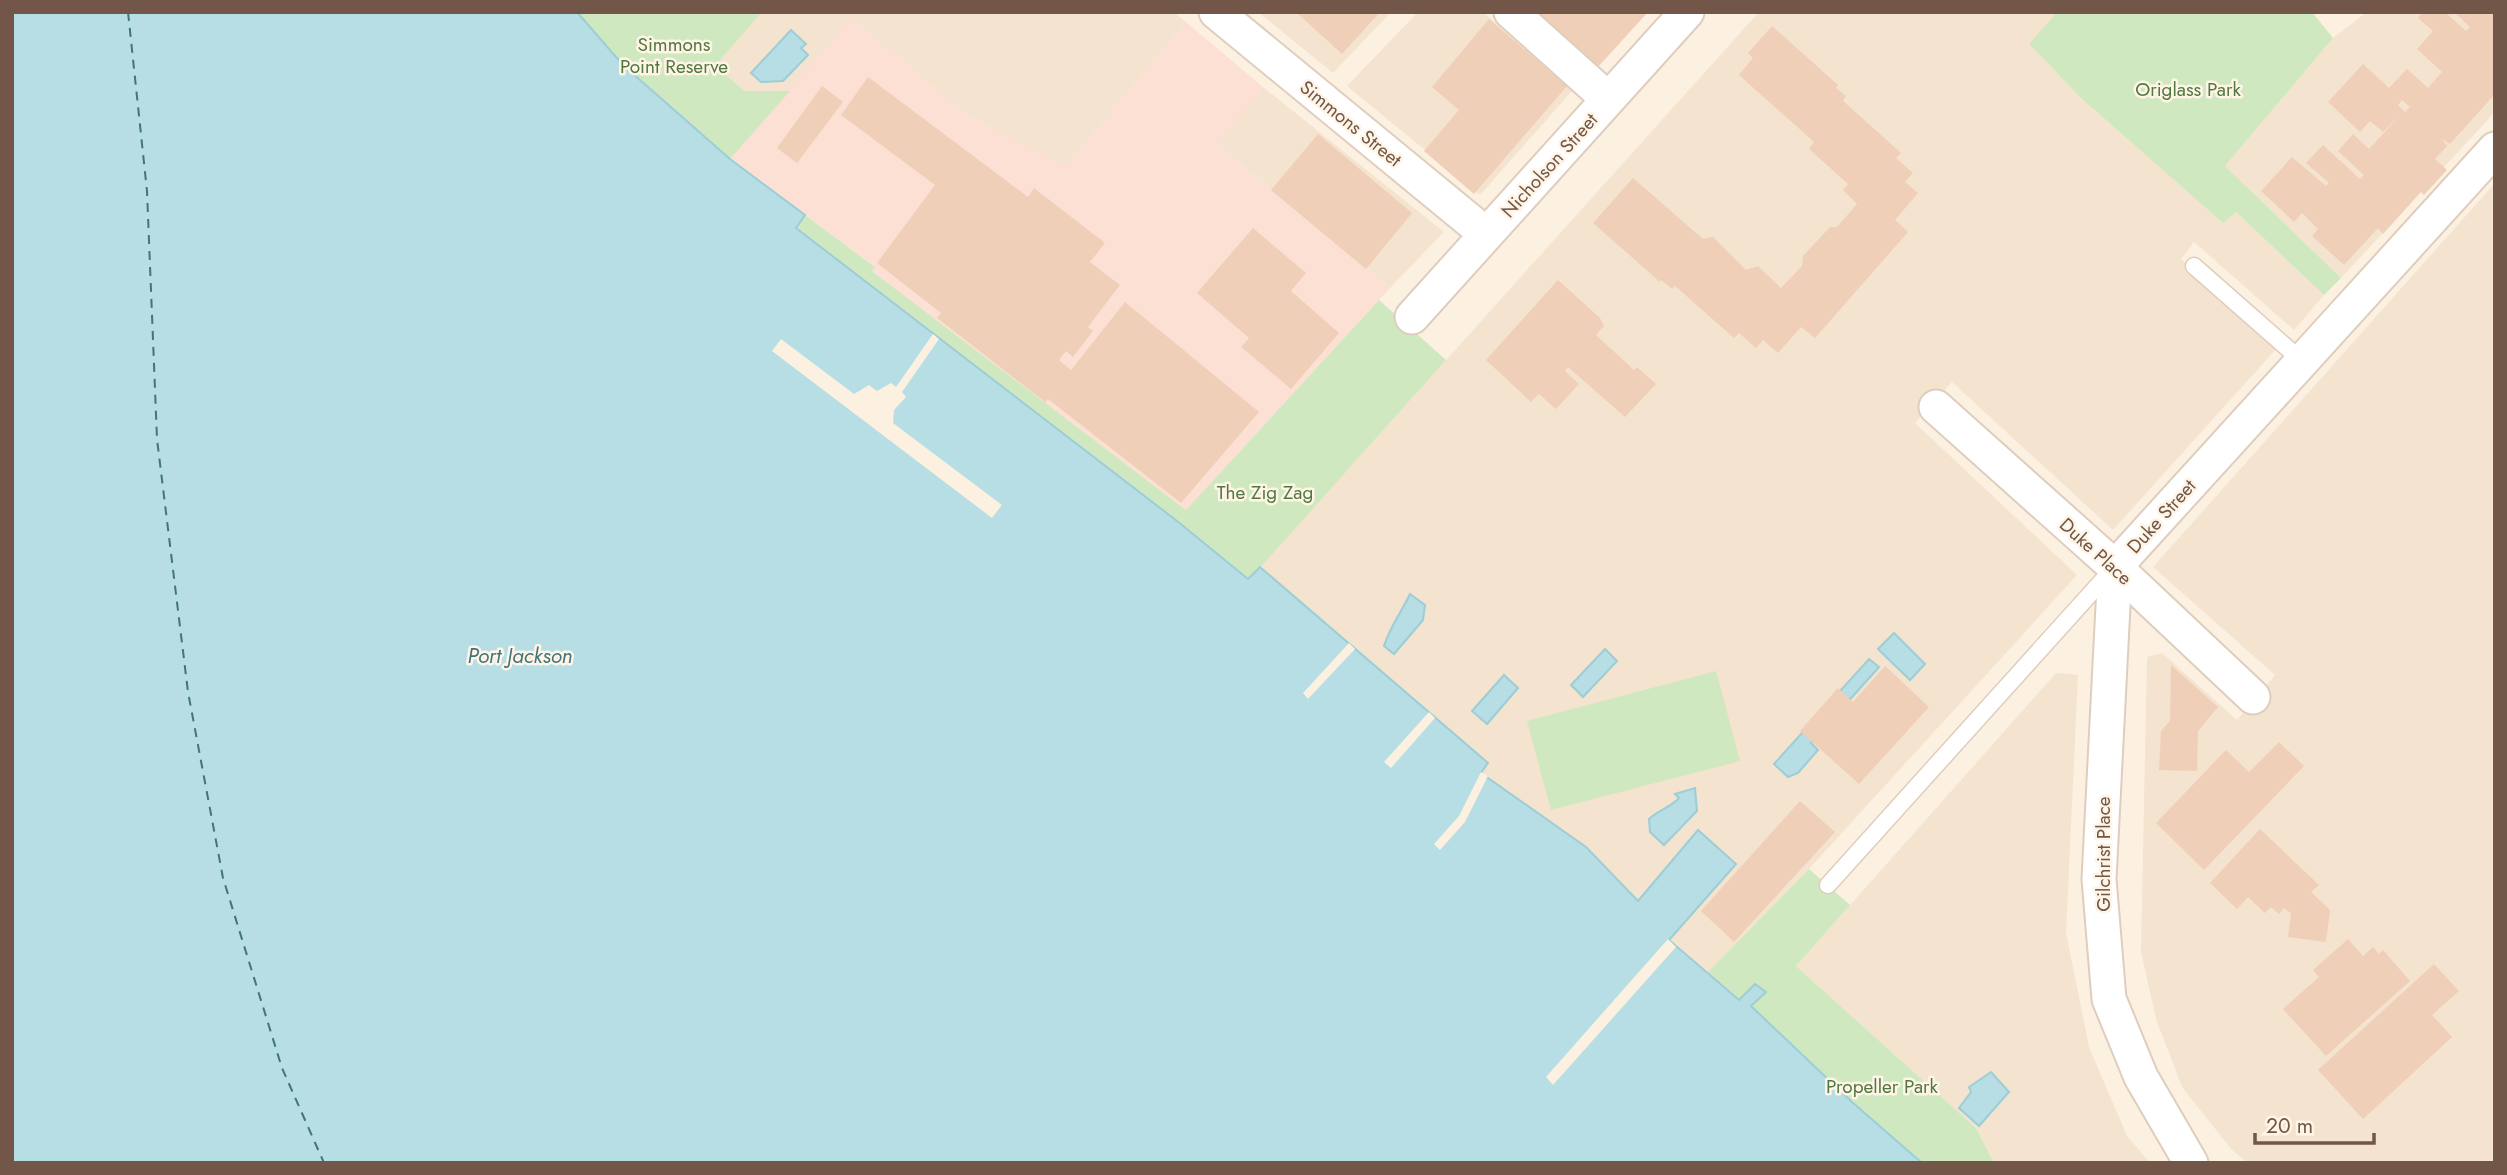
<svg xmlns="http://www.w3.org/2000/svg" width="2507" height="1175" viewBox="0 0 2507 1175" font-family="Jost,sans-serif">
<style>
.residential{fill:#f3e3cf}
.commercial{fill:#fce0d4}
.green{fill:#d0e8c0}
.water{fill:#b6dee4;stroke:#9dcdd6;stroke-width:2}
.pier{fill:#fcf1e1}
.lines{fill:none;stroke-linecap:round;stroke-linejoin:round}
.ferry{stroke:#40747f;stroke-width:2;stroke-dasharray:9 7;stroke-linecap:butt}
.building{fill:#f0cfb9;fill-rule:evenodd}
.lane-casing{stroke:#dfcdbd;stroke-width:19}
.street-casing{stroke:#dfcdbd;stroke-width:37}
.lane{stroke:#fff;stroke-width:16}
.street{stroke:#fff;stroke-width:33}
.labels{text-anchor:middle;stroke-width:5;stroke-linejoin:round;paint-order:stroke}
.park-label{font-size:19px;fill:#517841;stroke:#fff5e7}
.street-label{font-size:19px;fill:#725748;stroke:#fff5e7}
.water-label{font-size:21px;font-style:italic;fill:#40747f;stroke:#fff5e7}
</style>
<rect width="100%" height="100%" fill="#fcf1e1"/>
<g class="residential">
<path d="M762,12H1174L1186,22L1066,166L971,118L851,17L790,91H745L715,66Z"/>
<path d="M1258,12H1391L1333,73Z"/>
<path d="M1418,12H1483L1572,91L1480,195L1347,86Z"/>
<path d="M1759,12H2057L2029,44L2082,99L2223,223L2235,211L2324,295L2294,330L2194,242L2181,259L2277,348L2113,530L1952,382L1915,423L2077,575L1809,869L1707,973L1668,939L1736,864L1698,831L1638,902L1586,847L1481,772L1487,763L1260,567Z"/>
<path d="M2367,12H2495V112L2341,278L2225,166L2333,38Z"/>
<path d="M1263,87L1444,232L1390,288L1217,144Z"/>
<path d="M2495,183V1163H2248L2232,1150L2182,1087L2156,1019L2141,952L2147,657L2162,653L2237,720L2275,675L2153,567Z"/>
<path d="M2056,673L2078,675L2066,933L2089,1047L2127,1136L2150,1163H1994L1976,1128L1796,966Z"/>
</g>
<path class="commercial" d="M851,17L971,118L1066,166L1186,22L1263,87L1218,145L1390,288L1186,510L872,271L874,266L730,159Z"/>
<g class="green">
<path d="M577,12H762L715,66L745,91H790L730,159L623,65Z"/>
<path d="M2057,12H2312L2333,38L2225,166L2341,278L2324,295L2236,212L2223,223L2082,99L2029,44Z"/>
<path d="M805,215L875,267L872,271L1186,510L1379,300L1446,360L1249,580L1177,521L796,228Z"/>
<path d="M1716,671L1740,761L1551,810L1527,721Z"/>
<path d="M1809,869L1850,905L1796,966L1976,1128L1994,1163H1922L1852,1102L1751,1006L1765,992L1755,984L1740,1000L1707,973Z"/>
</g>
<g class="water">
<path d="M12,12H577L623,65L730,159L805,215L796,228L1177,521L1248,579L1260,567L1488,763L1481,773L1586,847L1638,901L1698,830L1736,864L1669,940L1739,1000L1755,984L1766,992L1751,1006L1852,1102L1922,1163H12Z"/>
<path d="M791,30L806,44L801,48L808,55L783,81L761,82L751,73Z"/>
<path d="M1410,594L1425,605L1423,620L1394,654L1384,646C1390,626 1401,613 1410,594Z"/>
<path d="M1894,633L1925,664L1910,680L1878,649Z"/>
<path d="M1605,649L1617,661L1583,697L1571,685Z"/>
<path d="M1869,659L1879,667L1811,743L1818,750L1798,773L1788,777L1774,764Z"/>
<path d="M1504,675L1518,688L1487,724L1472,711Z"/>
<path d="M1695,788L1697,811L1664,845L1650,832L1649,819C1658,810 1670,808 1679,798L1675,794Z"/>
<path d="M1991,1072L2009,1092L1979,1126L1959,1108L1971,1092L1969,1087Z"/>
</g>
<g class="pier">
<path d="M933,334L939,339L902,392L906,397L894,410L893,423L1002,505L992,518L772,351L781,339L854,394L869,385L877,391L891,383L896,387Z"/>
<path d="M1349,643L1355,649L1308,699L1303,693Z"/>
<path d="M1429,712L1435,718L1391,768L1384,762Z"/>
<path d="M1481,772L1488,776L1465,822L1440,850L1434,844L1459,816Z"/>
<path d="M1668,939L1676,947L1553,1085L1546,1077Z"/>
</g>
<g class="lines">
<path class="ferry" d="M128,12L147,191L157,439L188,692L223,878L282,1068L324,1163"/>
</g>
<g class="building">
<path d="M1296,12H1380L1342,54Z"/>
<path d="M1535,12H1648L1598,67Z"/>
<path d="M2423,12H2445L2466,31L2470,27L2457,15L2459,12H2495V94L2450,144L2442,139L2447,146L2435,159L2447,170L2424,195L2421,192L2383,234L2378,228L2344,265L2312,236L2318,229L2302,213L2294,222L2261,191L2292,157L2326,186L2329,183L2306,163L2323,145L2360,179L2364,175L2338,151L2353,134L2369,149L2402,113L2383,132L2370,121L2360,132L2328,102L2363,64L2389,88L2407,69L2428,88L2442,72L2417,49L2433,31L2418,18ZM2402,100L2410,107L2405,112L2398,105Z"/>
<path d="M1489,19L1567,86L1474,194L1424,151L1459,110L1432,87Z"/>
<path d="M1772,26L1838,85L1836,88L1846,96L1843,101L1901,153L1896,158L1913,173L1905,182L1918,193L1895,220L1908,232L1815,338L1801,327L1778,353L1763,340L1756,348L1739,333L1734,338L1675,286L1672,289L1661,280L1660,282L1593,223L1633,178L1703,239L1713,237L1746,270L1758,266L1781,288L1802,266L1803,256L1830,227H1837L1857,204L1843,190L1848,184L1809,149L1814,142L1739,75L1753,58L1748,53Z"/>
<path d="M868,77L1028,197L1034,188L1105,243L1090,262L1120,285L1088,327L1093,331L1073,357L1066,351L1059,360L1071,370L1125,302L1259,412L1181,503L1048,399L1045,402L937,318L941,313L877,263L935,185L841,115Z"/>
<path d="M822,86L843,102L797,163L777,148Z"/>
<path d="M1318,134L1412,213L1366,269L1271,190Z"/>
<path d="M1253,228L1306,273L1291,291L1339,333L1291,389L1241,347L1249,338L1197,293Z"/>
<path d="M1558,280L1600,318L1604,326L1596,335L1634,370L1637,367L1656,384L1625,417L1568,367L1565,371L1579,384L1556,409L1539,394L1531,402L1486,360Z"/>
<path d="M2171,665L2218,707L2198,731L2197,771L2159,770L2161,731L2170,721Z"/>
<path d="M1885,666L1929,707L1859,784L1800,731L1838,688L1853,702Z"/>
<path d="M2279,742L2304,766L2204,870L2156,823L2226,750L2249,772Z"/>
<path d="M1800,801L1835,832L1734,942L1701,911Z"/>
<path d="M2260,829L2319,885L2311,892L2330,910L2326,942L2288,937L2291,913L2284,908L2279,914L2271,907L2265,913L2248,897L2237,909L2210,883Z"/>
<path d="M2348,939L2363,956L2373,947L2379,954L2383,950L2410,981L2326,1056L2283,1009L2319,977L2313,970Z"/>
<path d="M2434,964L2459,991L2432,1015L2452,1037L2363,1119L2318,1070Z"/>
</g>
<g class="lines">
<g class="lane-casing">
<g id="lane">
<path d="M2194,266L2302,361"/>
<path d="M1828,885L2110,572"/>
</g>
</g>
<g class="street-casing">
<g id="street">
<path d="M1216,12L1486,234"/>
<path d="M1511,12L1608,99"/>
<path d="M1412,317L1687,12"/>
<path d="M1936,407L2115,567L2253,697"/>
<path d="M2191,1163L2141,1077L2109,999L2099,879L2115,567L2495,149"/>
</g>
</g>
<use href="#lane" class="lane"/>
<use href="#street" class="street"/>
</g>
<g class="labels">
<g class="park-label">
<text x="674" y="51">Simmons<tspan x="674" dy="22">Point Reserve</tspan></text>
<text x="2188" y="96">Origlass Park</text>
<text x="1265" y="499">The Zig Zag</text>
<text x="1882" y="1093">Propeller Park</text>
</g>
<g class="street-label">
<text transform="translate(1351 123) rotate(39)" y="7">Simmons Street</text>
<text transform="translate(1549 165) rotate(-48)" y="7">Nicholson Street</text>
<text transform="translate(2161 516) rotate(-48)" y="7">Duke Street</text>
<text transform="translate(2096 551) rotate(42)" y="7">Duke Place</text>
<text transform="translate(2103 854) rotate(-90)" y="7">Gilchrist Place</text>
</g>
<g class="water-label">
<text x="520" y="663">Port Jackson</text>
</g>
</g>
<rect width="2507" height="1175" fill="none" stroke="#725748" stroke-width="28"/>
<path d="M2255 1133v10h119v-10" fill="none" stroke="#725748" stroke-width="3.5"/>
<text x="2266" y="1133" font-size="21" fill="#725748" stroke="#fff5e7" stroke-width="5" paint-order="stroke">20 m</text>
</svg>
